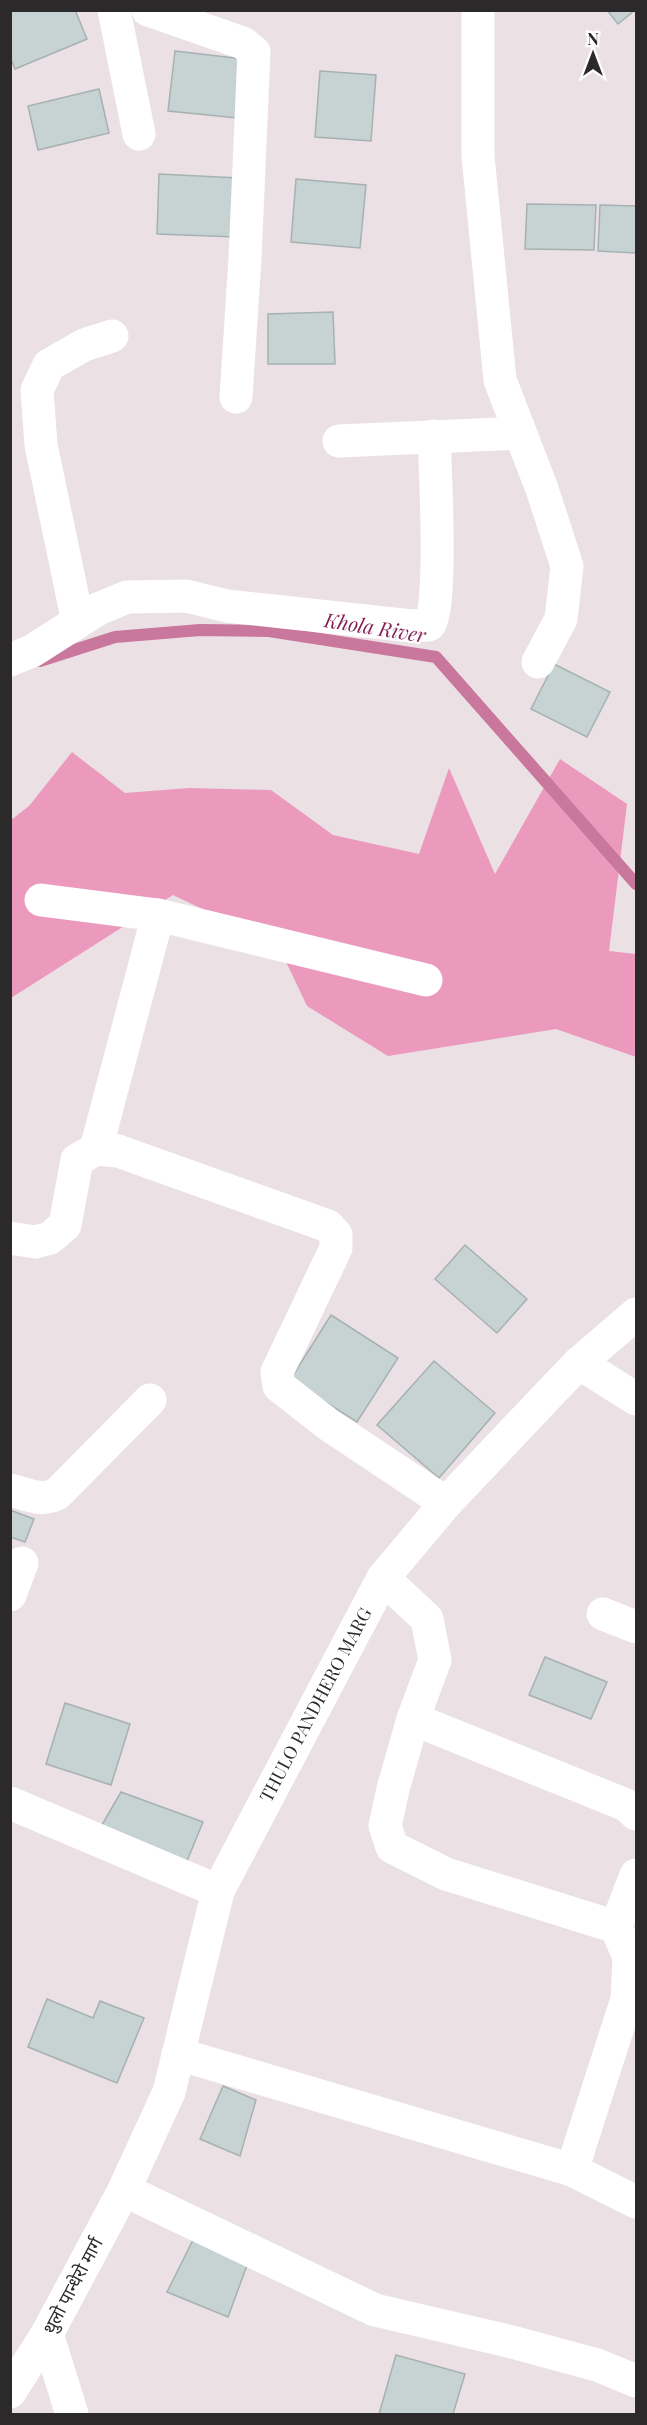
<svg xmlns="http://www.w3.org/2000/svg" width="647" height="2425" viewBox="0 0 647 2425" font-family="'Playfair Display','Noto Sans Devanagari',serif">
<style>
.green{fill:#ec99be}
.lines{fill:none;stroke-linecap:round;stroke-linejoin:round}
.stream{stroke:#ca779d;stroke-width:12}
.building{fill:#c7d2d3;stroke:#a6b1b2;stroke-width:1.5}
.street{stroke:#fff;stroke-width:33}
.labels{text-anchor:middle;stroke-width:4.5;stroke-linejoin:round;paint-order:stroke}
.street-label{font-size:18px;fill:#2c292a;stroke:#fff}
.water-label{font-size:20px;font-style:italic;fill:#842257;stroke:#fff}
</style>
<rect width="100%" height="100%" fill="#ebe0e4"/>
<path class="green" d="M72,752L125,793L189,788L271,790L333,835L419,854L449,768L495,874L560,759L627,804L609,951L636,954V1057L556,1029L388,1056L307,1006L278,945L173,895L11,998V820L29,806Z"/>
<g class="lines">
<path class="stream" d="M40,661L115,637L200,630L269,631L436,657L636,884"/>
</g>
<g class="building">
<path d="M10,10H75L87,39L15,69L10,57Z"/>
<path d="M607,10H635L618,24Z"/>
<path d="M175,51L243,59L237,118L168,111Z"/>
<path d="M320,71L376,75L371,141L315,137Z"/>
<path d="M99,89L109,133L38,150L28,106Z"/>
<path d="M159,174L238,178L236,237L157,234Z"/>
<path d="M296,179L366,185L360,248L291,242Z"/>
<path d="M527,204L596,205L594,250L525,249Z"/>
<path d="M600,205L636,206V253L598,251Z"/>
<path d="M333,312L335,364H268V314Z"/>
<path d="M554,664L610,692L587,737L531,709Z"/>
<path d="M465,1245L527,1299L497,1333L435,1279Z"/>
<path d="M331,1315L398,1358L357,1422L290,1380Z"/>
<path d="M434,1361L495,1413L439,1478L377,1425Z"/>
<path d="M10,1510L34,1519L25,1542L10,1537Z"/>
<path d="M545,1657L607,1682L591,1719L529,1695Z"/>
<path d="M65,1703L130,1724L111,1785L46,1764Z"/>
<path d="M121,1792L203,1822L185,1866L99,1830Z"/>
<path d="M47,1999L93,2018L100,2001L144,2018L117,2083L28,2047Z"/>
<path d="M223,2086L256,2100L240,2156L200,2139Z"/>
<path d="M195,2236L249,2260L228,2317L167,2292Z"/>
<path d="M396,2355L465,2374L453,2414H379Z"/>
</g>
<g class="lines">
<g class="street">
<path d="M114,10L139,134"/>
<path d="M148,10L243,43L254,52L245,258L236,397"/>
<path d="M478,10V156L500,380L542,489L567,566L561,619L538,662"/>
<path d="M339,441L520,433"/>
<path d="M78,622L41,445L37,390L49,365L84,345L112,336"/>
<path d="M10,660L32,651L98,609L127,597L186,596L227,606L412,626L429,625C443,609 435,466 434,436"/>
<path d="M41,900L158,915L426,980"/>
<path d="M96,1149L158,915"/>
<path d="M10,1238L35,1242L50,1238L65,1225L77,1160L96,1149L118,1151L328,1226L336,1235V1248L277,1372L279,1386L329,1425L446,1503"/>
<path d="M579,1363L636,1399"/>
<path d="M10,1490C27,1494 41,1502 57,1494L150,1400"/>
<path d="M383,1578L427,1619L435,1660L413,1719L393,1789L385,1826L392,1847L446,1874L616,1927"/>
<path d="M10,1595L22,1563"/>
<path d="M603,1614L636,1627"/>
<path d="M413,1719L626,1805L636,1814"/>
<path d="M10,1803L218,1891"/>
<path d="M178,2054L572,2170L636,2202"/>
<path d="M572,2170L627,1999L629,1957L616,1927L636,1875"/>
<path d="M124,2190L375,2310L508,2341L597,2365L636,2381"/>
<path d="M47,2334L72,2414"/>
<path d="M10,2392L47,2334L124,2190L169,2092L218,1891L383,1578L446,1503L552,1391L579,1363L636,1314"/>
</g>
</g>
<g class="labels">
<g class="street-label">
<text transform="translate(316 1705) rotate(-62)" y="6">THULO PANDHERO MARG</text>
<text transform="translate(73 2286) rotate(-62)" y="6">थुलो पान्धेरो मार्ग</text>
</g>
<g class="water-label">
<text transform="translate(375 628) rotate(9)" y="7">Khola River</text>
</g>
</g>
<rect width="647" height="2425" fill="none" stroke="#2c292a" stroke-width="24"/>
<g transform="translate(593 54)" stroke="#ffffff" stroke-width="4.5" paint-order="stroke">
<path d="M0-4.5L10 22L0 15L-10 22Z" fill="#2c292a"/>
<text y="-9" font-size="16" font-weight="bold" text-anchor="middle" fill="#2c292a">N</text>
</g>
</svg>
